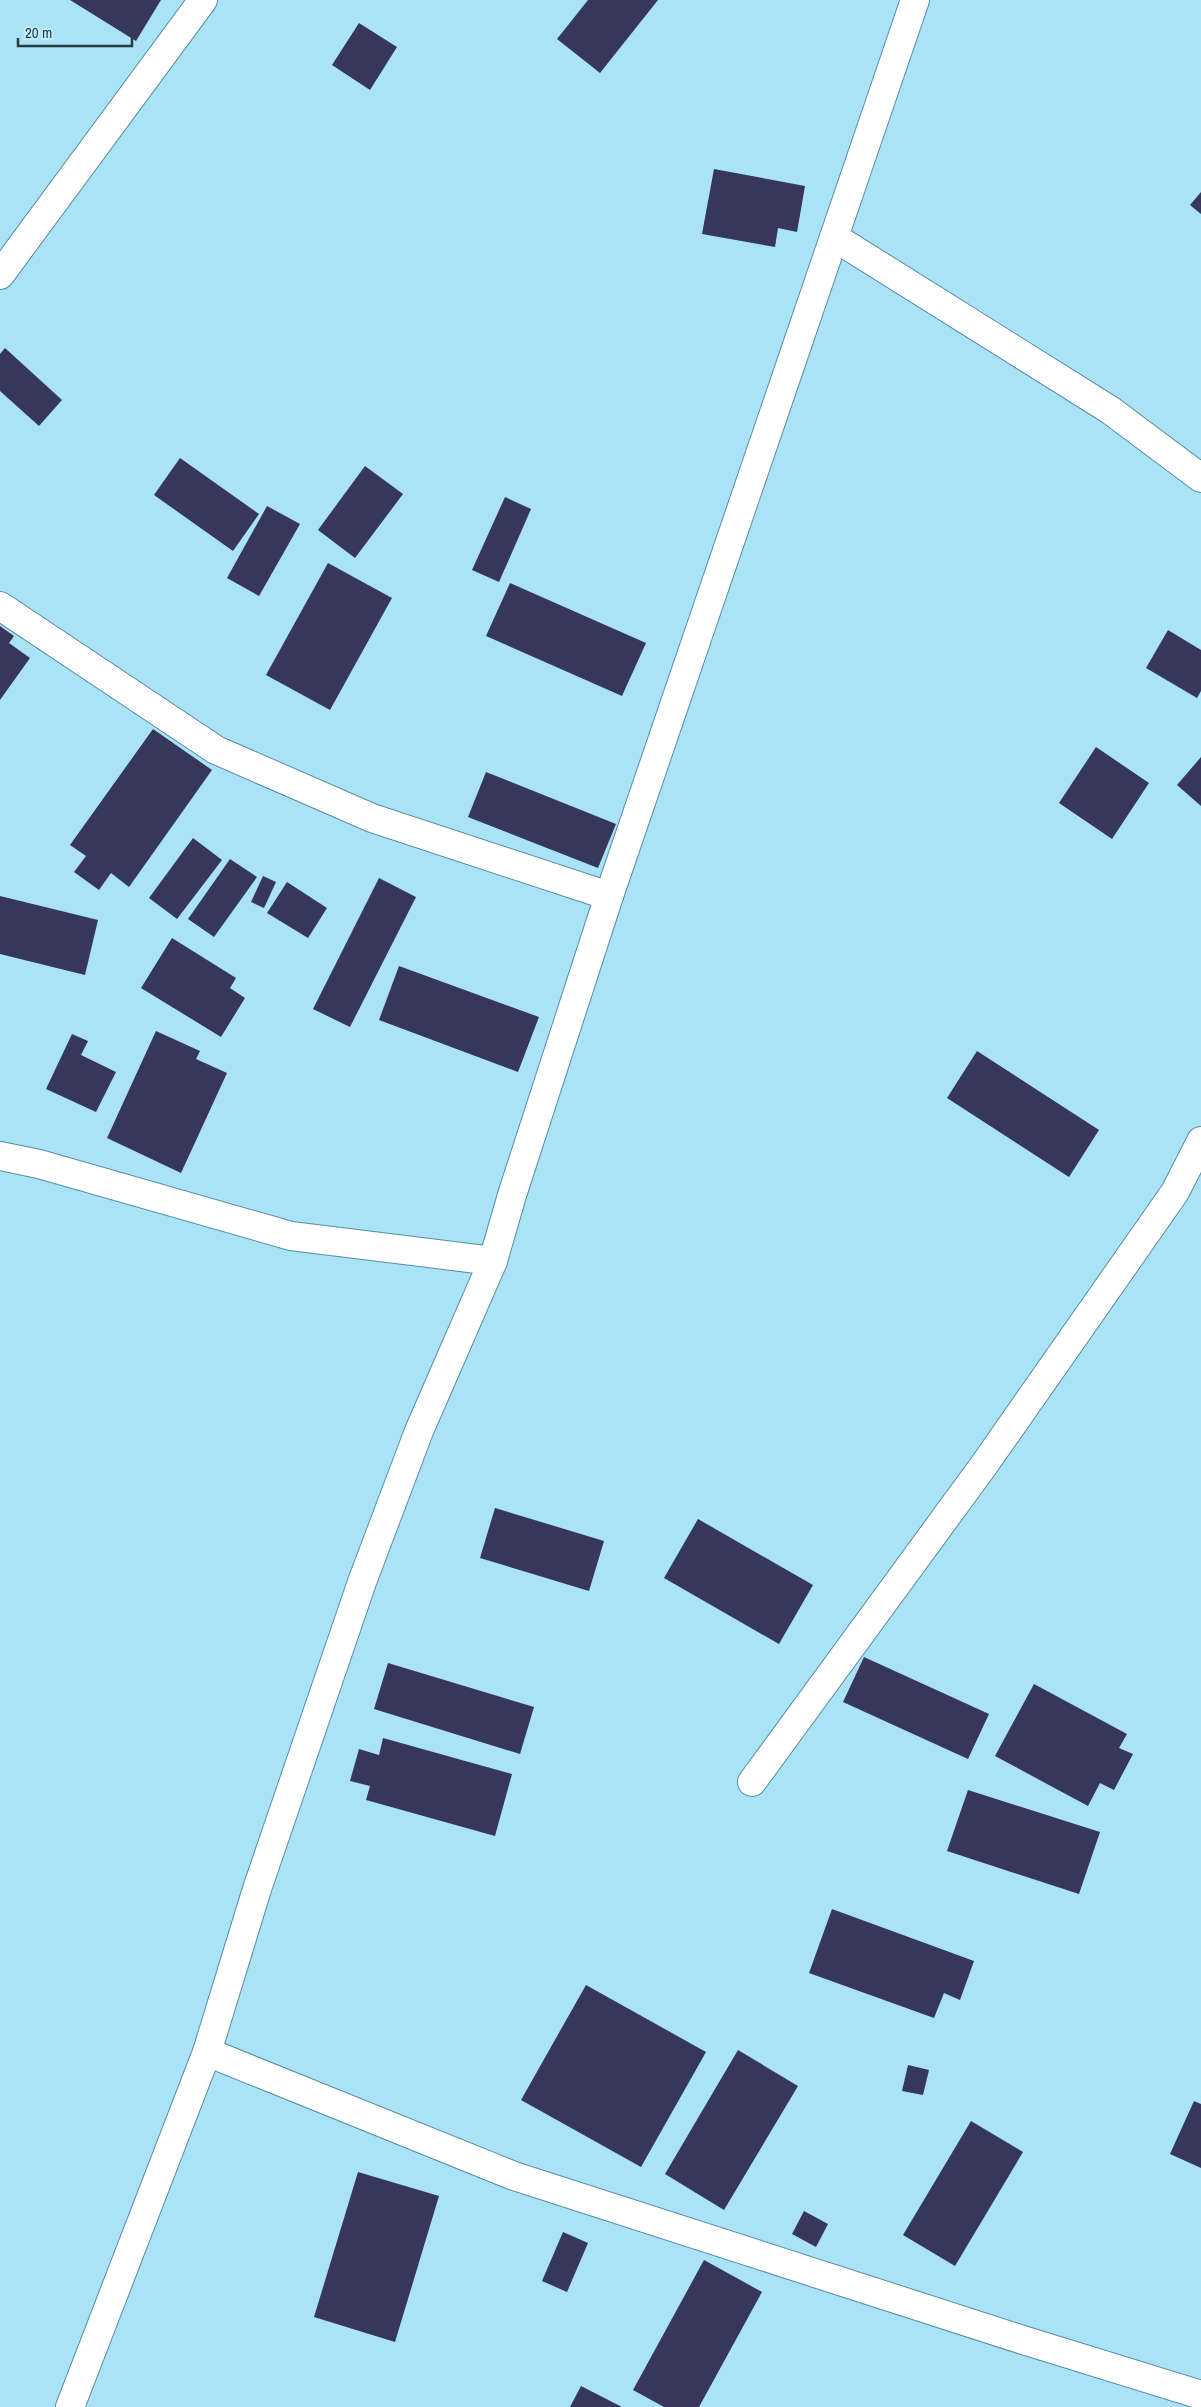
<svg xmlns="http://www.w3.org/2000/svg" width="1201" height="2407" viewBox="0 0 1201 2407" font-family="'Archivo Narrow',sans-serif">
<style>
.building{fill:#37365b}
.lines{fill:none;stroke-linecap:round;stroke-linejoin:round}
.minor-casing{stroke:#588ea2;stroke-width:30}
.minor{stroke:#fff;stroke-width:28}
</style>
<rect width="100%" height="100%" fill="#aae2f8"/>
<g class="building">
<path d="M70,0H161L136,41Z"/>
<path d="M588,0H658L600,73L557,39Z"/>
<path d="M359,23L397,47L370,90L332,65Z"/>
<path d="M714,169L805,186L797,232L778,228L775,247L702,234Z"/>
<path d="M1201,192V214L1190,205Z"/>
<path d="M5,348L62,400L39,426L0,391V354Z"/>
<path d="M180,458L259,514L233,551L154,495Z"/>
<path d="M365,466L403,494L355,558L318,530Z"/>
<path d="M505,497L531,509L499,582L472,570Z"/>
<path d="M267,506L300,524L259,596L227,578Z"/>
<path d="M328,563L392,598L330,710L266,675Z"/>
<path d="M510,583L646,643L622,696L486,636Z"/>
<path d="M0,626L14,636L9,643L30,658L0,700Z"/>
<path d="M1168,630L1201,650V691L1197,698L1146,668Z"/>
<path d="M153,729L212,770L129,887L111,873L99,890L74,872L86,856L70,845Z"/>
<path d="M1096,747L1149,783L1112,839L1059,803Z"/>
<path d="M1201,757V806L1177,785Z"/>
<path d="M486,772L616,824L598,868L468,817Z"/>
<path d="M193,838L222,860L177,919L149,898Z"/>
<path d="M230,859L257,877L214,937L188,919Z"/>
<path d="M263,876L276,882L264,908L251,902Z"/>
<path d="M379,878L416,897L350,1027L313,1009Z"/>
<path d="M287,882L327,908L308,938L267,913Z"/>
<path d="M0,896L98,920L85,975L0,954Z"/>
<path d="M172,938L236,978L230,988L245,998L221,1037L141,988Z"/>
<path d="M399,966L539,1017L518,1072L379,1020Z"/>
<path d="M156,1031L200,1051L196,1059L227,1073L181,1173L107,1138Z"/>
<path d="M72,1034L88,1041L81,1055L116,1072L96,1112L46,1089Z"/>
<path d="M977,1051L1099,1130L1069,1177L947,1098Z"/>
<path d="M495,1508L604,1541L589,1591L480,1558Z"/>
<path d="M698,1519L813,1585L779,1644L664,1578Z"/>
<path d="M864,1657L989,1714L968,1759L843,1702Z"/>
<path d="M388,1663L534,1707L520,1754L374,1709Z"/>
<path d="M1034,1684L1127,1734L1119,1748L1133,1754L1114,1790L1100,1783L1088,1806L995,1756Z"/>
<path d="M383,1738L512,1774L495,1836L366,1800L370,1786L350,1781L359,1749L379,1755Z"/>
<path d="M968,1790L1100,1832L1079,1894L947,1851Z"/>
<path d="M832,1909L974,1961L960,2000L944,1993L934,2018L809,1973Z"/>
<path d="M586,1985L706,2052L641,2167L521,2100Z"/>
<path d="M738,2050L798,2086L724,2210L665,2174Z"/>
<path d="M908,2065L929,2070L923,2095L902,2091Z"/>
<path d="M1194,2101L1201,2104V2168L1170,2154Z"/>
<path d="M971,2121L1023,2152L955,2266L903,2235Z"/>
<path d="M358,2172L439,2196L395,2342L314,2317Z"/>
<path d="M804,2211L828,2224L816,2247L792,2234Z"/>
<path d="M563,2232L588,2243L567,2292L542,2281Z"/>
<path d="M704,2260L762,2292L699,2407H664L633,2390Z"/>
<path d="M581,2386L622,2407H570Z"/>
</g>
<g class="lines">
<g class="minor-casing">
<g id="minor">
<path d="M834,237L1110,410L1201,478"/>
<path d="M0,275L203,0"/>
<path d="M0,606L216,750L372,818L609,896"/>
<path d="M0,1156L39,1164L291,1236L493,1261"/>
<path d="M752,1782L984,1465L1175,1192L1201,1141"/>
<path d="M207,2052L514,2176L1023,2340L1201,2395"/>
<path d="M70,2407L207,2052L257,1889L362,1582L419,1431L493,1261L512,1195L609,896L915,0"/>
</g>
</g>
<use href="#minor" class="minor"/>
</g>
<path d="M18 38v8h114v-8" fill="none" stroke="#253c45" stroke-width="2.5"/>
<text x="25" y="38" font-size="15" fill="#253c45" stroke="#c1eeff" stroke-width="4" paint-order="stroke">20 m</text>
</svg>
